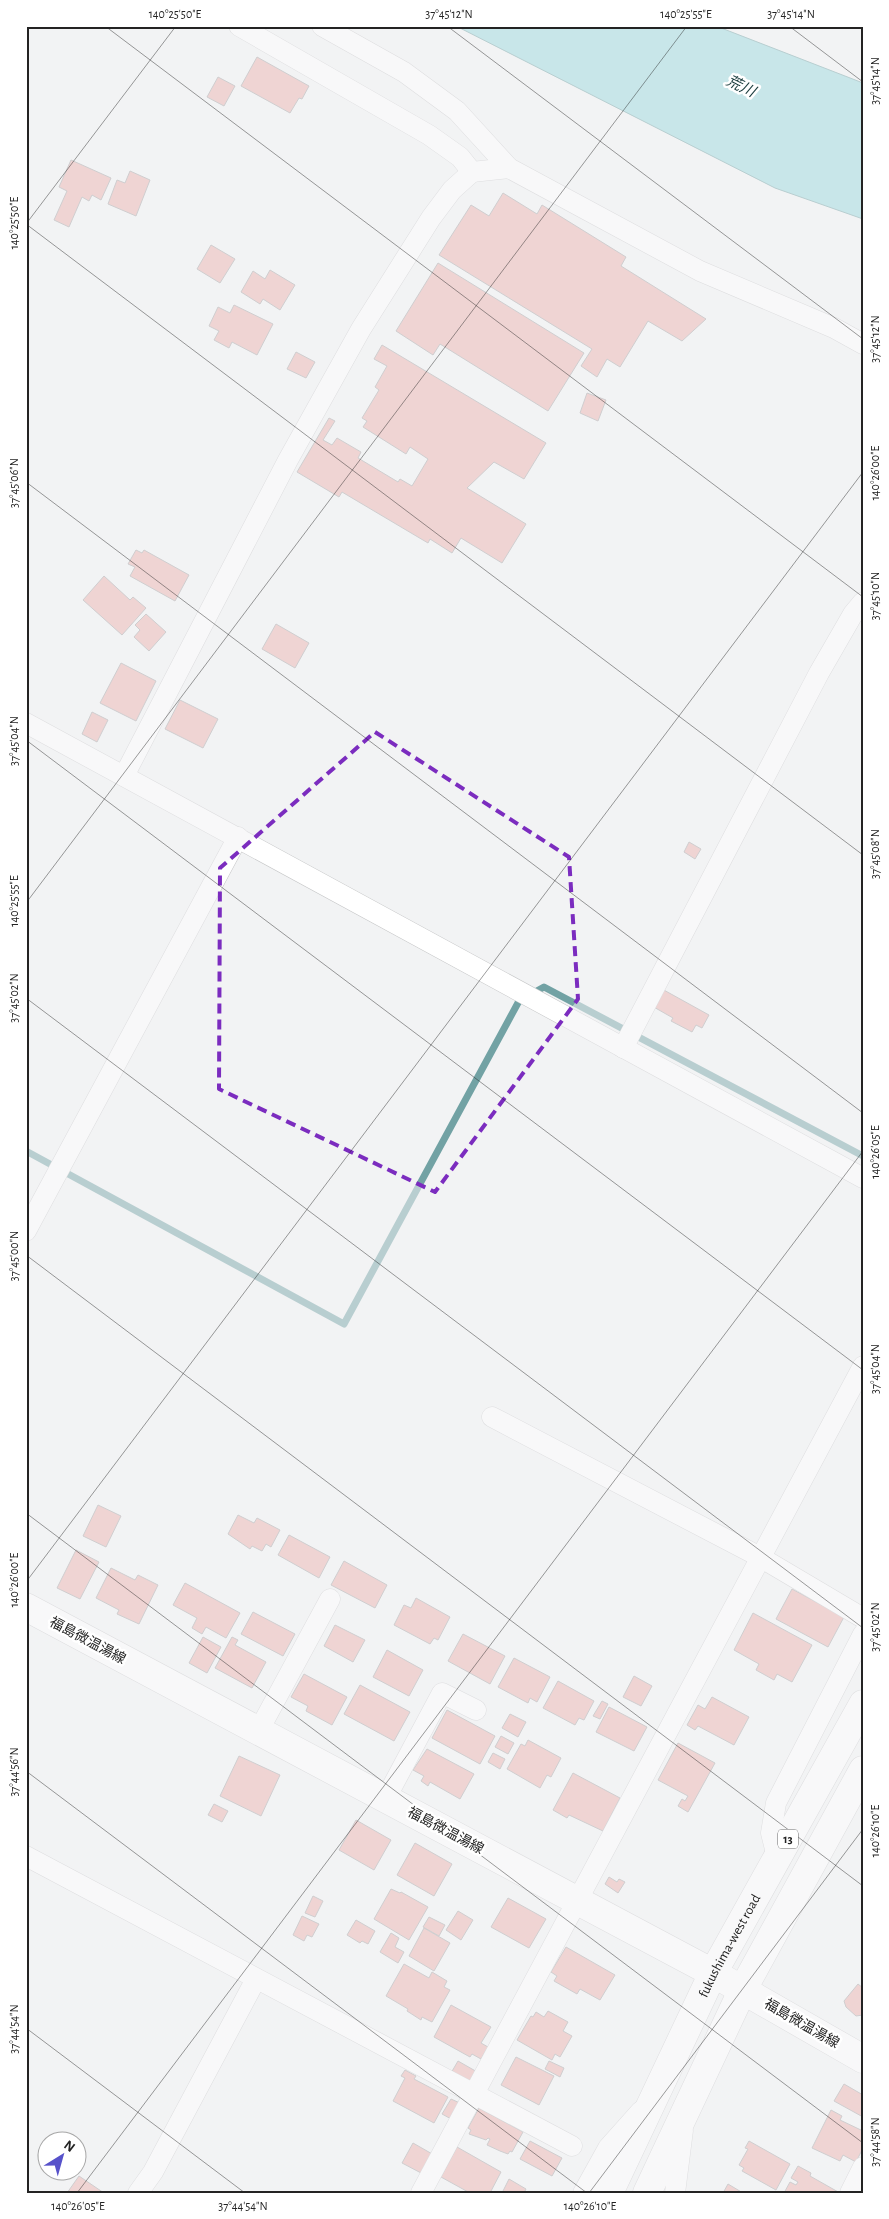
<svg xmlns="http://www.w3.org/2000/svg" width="889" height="2219" viewBox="0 0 889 2219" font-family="'Alegreya Sans','Noto Sans JP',sans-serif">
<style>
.water{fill:#94d8dc;stroke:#72a2a4}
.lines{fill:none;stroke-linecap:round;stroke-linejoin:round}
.stream{stroke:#72a2a4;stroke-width:7}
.building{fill:#eaafac;stroke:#a4a2a2}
.minor-casing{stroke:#c5c6c7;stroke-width:21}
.secondary-casing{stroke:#c5c6c7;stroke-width:29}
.trunk-casing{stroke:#c5c6c7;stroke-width:29}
.minor{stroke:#fff;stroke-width:20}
.secondary{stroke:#fff;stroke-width:28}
.trunk{stroke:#fff;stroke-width:28}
.marked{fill:none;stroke:#7b2cbf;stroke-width:4;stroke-dasharray:10 6;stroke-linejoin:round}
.ticks{fill:none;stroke:#232323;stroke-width:1;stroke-opacity:0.45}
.labels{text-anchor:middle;stroke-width:5;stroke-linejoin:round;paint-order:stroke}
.shield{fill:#fff;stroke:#656565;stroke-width:1}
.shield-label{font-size:12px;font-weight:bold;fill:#232323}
.street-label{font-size:14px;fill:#232323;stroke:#fff}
.water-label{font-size:15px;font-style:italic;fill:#193b3c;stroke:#fff}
.neatline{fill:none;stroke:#232323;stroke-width:2}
.ticks-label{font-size:12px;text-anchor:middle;fill:#232323}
</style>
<rect width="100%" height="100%" fill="#f2f3f4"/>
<path class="water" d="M456,26H716L863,83V219L775,188Z"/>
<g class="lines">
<path class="stream" d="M26,1151L344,1324L519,1001L544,987L863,1156"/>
</g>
<g class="building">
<path d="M257,57L309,86L302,99L299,98L290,113L241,86Z"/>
<path d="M218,77L235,86L224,106L207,97Z"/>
<path d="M71,160L111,178L101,200L92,195L89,201L82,197L69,227L54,220L67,191L59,187Z"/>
<path d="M130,171L150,180L136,216L108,204L117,180L125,183Z"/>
<path d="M503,193L537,214L542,205L626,257L621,266L706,319L682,341L648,321L620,367L607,359L597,377L581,366L592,349L439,255L471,205L489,216Z"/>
<path d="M211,245L235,259L220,283L197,269Z"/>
<path d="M438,263L584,353L548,411L440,344L433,355L396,331Z"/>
<path d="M270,270L295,285L280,310L263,299L260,304L241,292L253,271L265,279Z"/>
<path d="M234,305L273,324L257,355L232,342L229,348L214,340L219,331L209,326L218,307L230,313Z"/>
<path d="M382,345L546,443L524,479L494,462L467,488L526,524L502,563L461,538L452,553L430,539L428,543L342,492L339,497L297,472L329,418L335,421L323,440L332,445L337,438L361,452L358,458L398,482L400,479L412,486L428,459L410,447L406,454L363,427L367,421L362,418L379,390L375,387L387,366L374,359Z"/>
<path d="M296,352L315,362L306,378L287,369Z"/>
<path d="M587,393L606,400L598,421L580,413Z"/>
<path d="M136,550L142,553L144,550L189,575L175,601L130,576L135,567L128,564Z"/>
<path d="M104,576L130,600L133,597L146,608L122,635L83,600Z"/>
<path d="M146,614L166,632L149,651L134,637L140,630L135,625Z"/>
<path d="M276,624L309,643L295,668L262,649Z"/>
<path d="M121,663L156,681L136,721L100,703Z"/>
<path d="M180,700L218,719L203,748L165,729Z"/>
<path d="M92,712L108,720L97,742L82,734Z"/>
<path d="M689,842L701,849L695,859L684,852Z"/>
<path d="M662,989L709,1015L702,1028L696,1025L692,1032L671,1021L673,1018L652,1006Z"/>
<path d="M98,1505L121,1516L106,1547L83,1536Z"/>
<path d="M238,1515L254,1523L257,1518L280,1530L271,1547L266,1544L262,1551L252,1546L250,1549L228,1534Z"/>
<path d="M289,1535L330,1557L319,1578L278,1555Z"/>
<path d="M76,1550L99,1562L80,1599L57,1588Z"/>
<path d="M344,1561L387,1585L375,1608L331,1585Z"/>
<path d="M111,1568L135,1580L138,1575L158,1585L139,1624L117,1614L119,1610L96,1598Z"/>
<path d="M185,1583L240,1613L226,1638L206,1627L202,1634L192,1628L197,1618L173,1605Z"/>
<path d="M792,1589L844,1617L828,1647L776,1619Z"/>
<path d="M416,1598L450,1617L438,1640L434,1638L430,1644L394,1625L404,1605L411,1608Z"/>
<path d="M253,1612L295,1634L283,1656L241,1634Z"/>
<path d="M753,1613L812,1645L792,1682L777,1674L774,1680L756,1670L759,1664L734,1650Z"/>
<path d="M335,1625L365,1640L353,1662L324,1646Z"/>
<path d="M463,1634L505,1656L490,1684L448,1661Z"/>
<path d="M203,1637L221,1647L207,1673L189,1663Z"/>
<path d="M232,1637L238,1640L235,1645L266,1662L252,1688L215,1668Z"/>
<path d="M387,1650L423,1670L409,1696L373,1677Z"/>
<path d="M514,1658L550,1677L537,1702L530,1698L528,1703L498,1687Z"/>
<path d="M304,1674L347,1697L332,1725L306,1711L308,1706L291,1697Z"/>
<path d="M634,1676L652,1686L641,1706L623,1697Z"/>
<path d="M558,1681L594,1701L584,1720L579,1718L575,1725L543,1708Z"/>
<path d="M360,1685L410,1712L394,1741L344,1714Z"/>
<path d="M712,1697L749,1717L734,1745L698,1726L695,1730L687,1725L698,1705L705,1709Z"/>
<path d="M602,1701L608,1704L600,1719L593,1716Z"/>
<path d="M609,1707L647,1727L634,1751L596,1732Z"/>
<path d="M447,1710L495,1736L480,1764L432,1738Z"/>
<path d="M510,1714L526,1722L518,1737L502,1728Z"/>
<path d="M501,1736L514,1743L508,1754L495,1747Z"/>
<path d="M528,1740L561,1758L551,1777L547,1775L540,1788L507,1769L521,1744L525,1746Z"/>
<path d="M678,1743L715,1763L688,1812L678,1806L682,1799L685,1801L688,1796L658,1780Z"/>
<path d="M427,1749L474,1774L460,1799L430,1782L428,1786L421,1781L424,1776L413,1770Z"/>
<path d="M493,1753L505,1759L500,1769L488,1762Z"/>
<path d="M239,1756L280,1775L261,1816L220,1796Z"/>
<path d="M573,1773L620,1798L603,1831L569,1815L567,1818L553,1810Z"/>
<path d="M214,1804L228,1811L222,1822L208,1815Z"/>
<path d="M356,1820L391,1840L374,1870L339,1850Z"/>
<path d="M415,1843L452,1864L434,1896L397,1875Z"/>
<path d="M609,1877L617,1882L619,1879L625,1882L618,1893L605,1884Z"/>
<path d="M391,1889L400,1893L401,1892L428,1907L409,1940L374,1919Z"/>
<path d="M313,1896L323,1901L315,1917L305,1913Z"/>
<path d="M508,1898L546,1919L529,1948L491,1927Z"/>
<path d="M458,1911L473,1920L461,1940L446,1930Z"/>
<path d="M302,1916L319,1924L312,1937L307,1935L304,1941L293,1935Z"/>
<path d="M429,1917L445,1925L439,1936L423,1927Z"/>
<path d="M356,1920L375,1931L368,1944L362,1941L360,1943L347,1935Z"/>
<path d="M424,1928L450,1943L434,1971L409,1956Z"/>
<path d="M391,1933L399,1938L395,1947L404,1952L398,1963L380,1952Z"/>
<path d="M566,1947L615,1975L600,2000L580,1989L577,1994L554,1981L557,1976L551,1972Z"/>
<path d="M404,1964L429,1978L432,1972L447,1981L444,1987L450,1990L432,2022L422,2017L421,2020L407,2011L408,2009L386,1996Z"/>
<path d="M858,1984L863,1988V2015L856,2016L846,2007L844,2001Z"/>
<path d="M451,2005L491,2027L481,2043L488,2047L481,2059L472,2054L470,2057L434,2037Z"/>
<path d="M548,2011L568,2022L563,2031L572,2036L560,2057L555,2054L552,2060L517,2040L531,2016L533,2017L536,2012L544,2017Z"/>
<path d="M516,2057L554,2076L539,2105L501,2085Z"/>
<path d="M458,2061L479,2073L473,2085L451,2073Z"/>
<path d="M549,2061L564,2068L560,2077L545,2069Z"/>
<path d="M405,2070L416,2076L414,2079L448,2097L434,2123L393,2101L405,2078L401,2076Z"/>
<path d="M844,2084L863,2095V2117L834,2101Z"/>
<path d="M451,2099L462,2104L453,2120L442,2114Z"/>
<path d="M479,2108L523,2132L512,2152L510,2151L508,2154L500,2151L487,2145L490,2139L488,2138L486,2140L469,2134L471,2130L468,2128Z"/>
<path d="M831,2110L842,2116L840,2120L863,2131V2148L856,2162L843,2155L840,2161L812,2148Z"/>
<path d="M530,2141L562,2158L552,2176L520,2159Z"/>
<path d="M749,2141L790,2164L776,2190L742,2171L744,2168L739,2165L748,2149L745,2148Z"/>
<path d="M413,2143L434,2155L423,2174L402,2163Z"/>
<path d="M457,2147L501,2172L490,2193H470L441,2177Z"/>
<path d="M798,2166L811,2173L810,2176L840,2193H784L790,2182L796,2185L798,2182L791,2178Z"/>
<path d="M79,2176L104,2193H67Z"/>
<path d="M509,2179L526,2189L524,2193H502Z"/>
<path d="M728,2184L743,2193H723Z"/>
</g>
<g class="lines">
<g class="minor-casing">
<g id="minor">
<path d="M239,26L429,135L460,157L472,172L509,168"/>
<path d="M322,26L404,72L457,111L509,168L700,271L834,328L863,344"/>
<path d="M26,723L863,1178"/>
<path d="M124,776L288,460L361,329L431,218L452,190L472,172"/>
<path d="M623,1048L819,673L853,614L863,602"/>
<path d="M26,1231L238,837"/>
<path d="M492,1417L760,1557L863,1618"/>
<path d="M259,1730L330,1599"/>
<path d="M386,1798L442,1693L476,1710"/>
<path d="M26,1856L572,2146"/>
<path d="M777,1857L771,1833L776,1803L863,1634"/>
<path d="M138,2193L153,2172L256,1979"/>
<path d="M421,2193L863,1366"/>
<path d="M583,2193L608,2148L641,2111"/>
<path d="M675,2193L683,2130"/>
<path d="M850,2193L863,2167"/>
</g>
</g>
<g class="secondary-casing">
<path id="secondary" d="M26,1607L713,1973L863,2059"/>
</g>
<g class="trunk-casing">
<g id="trunk">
<path id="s1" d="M609,2193L713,1973L863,1704"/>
<path d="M647,2193L743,1989L863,1770"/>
</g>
</g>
<use href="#minor" class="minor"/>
<use href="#secondary" class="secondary"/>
<use href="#trunk" class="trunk"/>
</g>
<path d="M0 0H889V2219H0ZM375,732L569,857L578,999L435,1192L219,1089L220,868Z" fill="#f2f3f4" fill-opacity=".55" fill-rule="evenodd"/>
<path class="marked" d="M375,732L569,857L578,999L435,1192L219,1089L220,868Z"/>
<path class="ticks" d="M105,26L863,597M447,26L863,339M789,26L863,82M26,224L176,26M26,224L863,855M26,482L863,1113M26,740L863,1370M26,903L687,26M26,998L863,1628M26,1255L863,1886M26,1513L863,2143M26,1582L863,472M26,1771L587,2193M26,2028L245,2193M77,2193L863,1151M589,2193L863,1829"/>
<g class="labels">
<rect class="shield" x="778" y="1829.5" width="20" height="19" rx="4"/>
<g class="shield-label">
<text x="788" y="1843">13</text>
</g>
<g class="street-label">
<text transform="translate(88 1640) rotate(28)" y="5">福島微温湯線</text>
<text transform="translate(446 1830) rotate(28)" y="5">福島微温湯線</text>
<text dy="5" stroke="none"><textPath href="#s1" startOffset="275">fukushima-west road</textPath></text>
<text transform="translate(802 2023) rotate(30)" y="5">福島微温湯線</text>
</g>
<g class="water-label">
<text transform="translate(741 86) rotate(26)" y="5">荒川</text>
</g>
</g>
<rect width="889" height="2219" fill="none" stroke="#ffffff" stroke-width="55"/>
<g transform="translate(62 2156) rotate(37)"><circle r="24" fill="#ffffff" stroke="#a7a7a7"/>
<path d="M0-4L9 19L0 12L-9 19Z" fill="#5752ca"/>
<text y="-8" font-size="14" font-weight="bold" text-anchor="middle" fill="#232323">N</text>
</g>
<rect x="28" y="28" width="834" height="2164" class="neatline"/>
<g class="ticks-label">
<text x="175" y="18">140°25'50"E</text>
<text x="449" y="18">37°45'12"N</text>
<text x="686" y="18">140°25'55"E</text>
<text x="791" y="18">37°45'14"N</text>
<text transform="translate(875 81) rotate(-90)" y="4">37°45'14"N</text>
<text transform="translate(14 223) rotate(-90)" y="4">140°25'50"E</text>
<text transform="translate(875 339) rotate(-90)" y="4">37°45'12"N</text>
<text transform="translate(875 473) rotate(-90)" y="4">140°26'00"E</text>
<text transform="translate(14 483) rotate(-90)" y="4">37°45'06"N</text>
<text transform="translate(875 596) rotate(-90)" y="4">37°45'10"N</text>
<text transform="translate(14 741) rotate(-90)" y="4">37°45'04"N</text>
<text transform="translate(875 854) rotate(-90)" y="4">37°45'08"N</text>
<text transform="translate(14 901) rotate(-90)" y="4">140°25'55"E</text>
<text transform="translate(14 998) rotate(-90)" y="4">37°45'02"N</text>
<text transform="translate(875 1152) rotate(-90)" y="4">140°26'05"E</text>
<text transform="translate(14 1256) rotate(-90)" y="4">37°45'00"N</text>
<text transform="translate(875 1369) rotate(-90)" y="4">37°45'04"N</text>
<text transform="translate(14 1580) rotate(-90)" y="4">140°26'00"E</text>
<text transform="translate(875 1627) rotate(-90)" y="4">37°45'02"N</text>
<text transform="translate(14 1772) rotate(-90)" y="4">37°44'56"N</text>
<text transform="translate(875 1831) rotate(-90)" y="4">140°26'10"E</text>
<text transform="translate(14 2029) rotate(-90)" y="4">37°44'54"N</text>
<text transform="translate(875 2142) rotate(-90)" y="4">37°44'58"N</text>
<text x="78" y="2210">140°26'05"E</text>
<text x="243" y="2210">37°44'54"N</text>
<text x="590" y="2210">140°26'10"E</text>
</g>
</svg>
